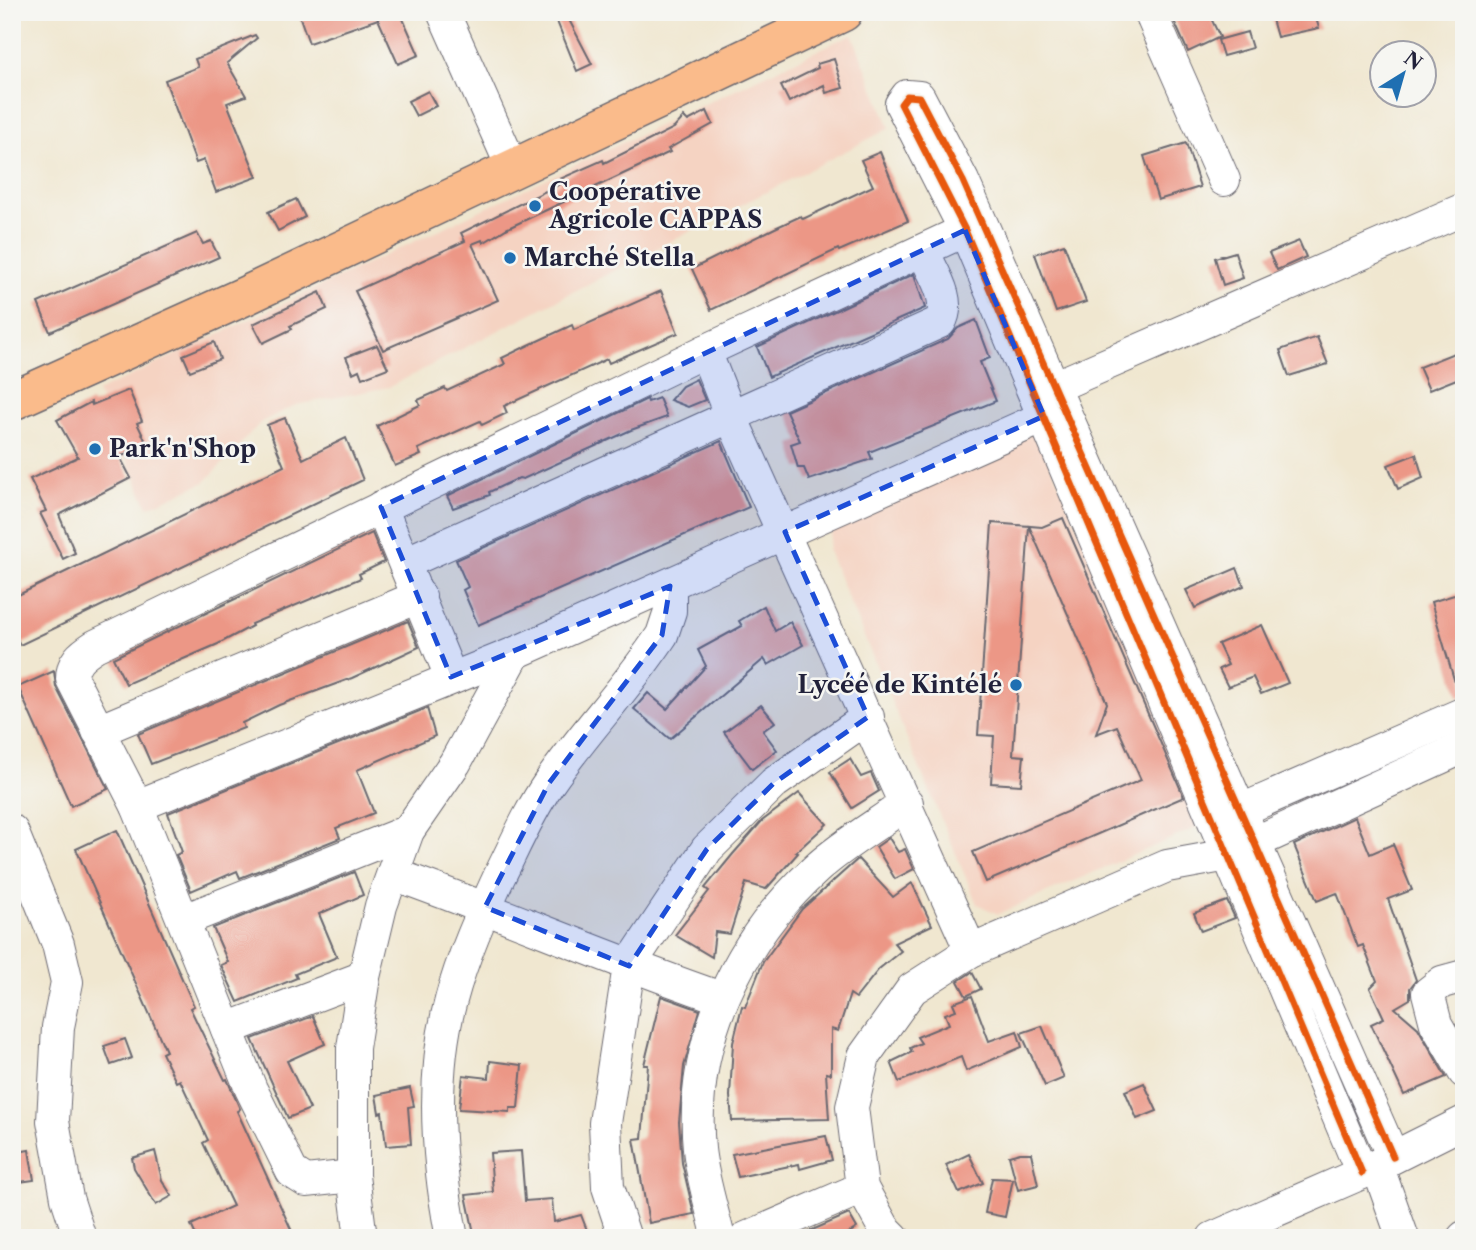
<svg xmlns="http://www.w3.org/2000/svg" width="1476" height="1250" viewBox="0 0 1476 1250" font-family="'Libre Caslon Text',serif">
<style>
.built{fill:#f5d3c2}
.building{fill:#ec9786}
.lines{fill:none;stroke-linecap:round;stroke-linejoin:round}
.minor-casing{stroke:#6a676f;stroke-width:34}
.highway-casing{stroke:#6a676f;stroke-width:41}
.minor{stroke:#fff;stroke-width:32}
.highway{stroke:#fabb8b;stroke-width:38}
.cycleway-casing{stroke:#f6f6f2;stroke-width:11}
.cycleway{stroke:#e8590c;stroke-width:7}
.marked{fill:#1d4ed8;fill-opacity:0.2;stroke:#1d4ed8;stroke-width:5;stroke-dasharray:14 9;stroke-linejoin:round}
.poi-dot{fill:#1f6fb2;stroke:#f6f6f2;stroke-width:2.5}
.labels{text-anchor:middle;stroke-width:5;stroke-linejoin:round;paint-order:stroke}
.poi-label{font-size:24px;font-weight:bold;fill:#22223b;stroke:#f6f6f2;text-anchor:start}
</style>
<rect width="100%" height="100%" fill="#f6f6f2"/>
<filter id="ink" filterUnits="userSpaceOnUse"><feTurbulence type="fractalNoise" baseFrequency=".0143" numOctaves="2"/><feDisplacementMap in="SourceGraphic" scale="14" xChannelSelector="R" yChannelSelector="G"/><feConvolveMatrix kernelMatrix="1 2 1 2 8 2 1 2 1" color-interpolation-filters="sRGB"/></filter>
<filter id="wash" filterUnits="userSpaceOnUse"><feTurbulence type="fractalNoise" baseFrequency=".00686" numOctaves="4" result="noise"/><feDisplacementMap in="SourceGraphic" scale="28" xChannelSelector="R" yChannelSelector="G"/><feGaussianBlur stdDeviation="1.57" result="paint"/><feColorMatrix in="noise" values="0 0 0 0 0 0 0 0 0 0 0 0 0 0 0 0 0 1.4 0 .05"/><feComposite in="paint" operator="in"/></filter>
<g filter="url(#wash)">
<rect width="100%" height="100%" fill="#f0e7d0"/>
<g class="built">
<path d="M852,34L890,128L389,387L296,405L261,422L205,482L148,507L97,392Z"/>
<path d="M1036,431L1204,818L1198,827L998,914L977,904L828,551L832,527Z"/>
</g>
<g id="blocks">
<g class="building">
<path d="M298,12H400L419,55L398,64L378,19L309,43Z"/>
<path d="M1170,12H1208L1220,37L1188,52Z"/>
<path d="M1270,12H1314L1319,28L1277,37Z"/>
<path d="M566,14L592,64L577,71L556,19Z"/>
<path d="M1247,32L1252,48L1223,56L1218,40Z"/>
<path d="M255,35L257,38L227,63L246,96L227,103L257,177L216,192L204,160L196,163L165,80L198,67L195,59Z"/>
<path d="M834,59L843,88L826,93L824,85L789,102L781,86L818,68L817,64Z"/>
<path d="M428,91L436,106L416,116L408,101Z"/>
<path d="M707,111L713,124L668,149L670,152L506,229L483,243L482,240L472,244L498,300L383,350L355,291L465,241L461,233L562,183L560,179L603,160L604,163L674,128L684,117L688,121Z"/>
<path d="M1186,143L1200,187L1158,200L1144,156Z"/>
<path d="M880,152L908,221L839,251L838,249L711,310L692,269L775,228L801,216L803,219L873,186L861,160Z"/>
<path d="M296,199L305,217L278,231L268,212Z"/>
<path d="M197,233L203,244L211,241L219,257L50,332L38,303Z"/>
<path d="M1299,241L1306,257L1277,270L1269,253Z"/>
<path d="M1064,244L1086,302L1056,312L1035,254Z"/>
<path d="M1235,252L1243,278L1223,285L1215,258Z"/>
<path d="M914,274L925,308L769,377L757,347Z"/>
<path d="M661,291L678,333L609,363L607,359L504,406L507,413L482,425L480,421L418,449L421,455L395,466L377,426L420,405L418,400L445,388L447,391L505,364L502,358L529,345L572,325L574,330Z"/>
<path d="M320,292L327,309L290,326L292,329L263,343L253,324Z"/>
<path d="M976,320L990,358L980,362L996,401L869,452L872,459L809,480L804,468H798L791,444L800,441L786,411L948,339L958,328Z"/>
<path d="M1317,337L1328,364L1289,376L1280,350Z"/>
<path d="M214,342L220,359L190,371L183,355Z"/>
<path d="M377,345L388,368L362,378L359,370L353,373L346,357Z"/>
<path d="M1464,349V376L1429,390L1419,367Z"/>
<path d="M696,379L705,400L688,407L670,400L682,386Z"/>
<path d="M129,390L142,421L137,423L147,444L120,457L131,478L59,515L75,553L63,559L40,513L46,511L30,479L78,457L57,420L91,402L92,405Z"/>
<path d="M659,398L667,417L631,430L523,479L519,478L489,492L490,495L453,508L447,496L647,399L648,402Z"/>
<path d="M285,418L303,459L346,438L363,480L20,645L12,629V598L284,466L267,425Z"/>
<path d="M721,441L749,507L478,625L463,590L468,587L456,560Z"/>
<path d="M1416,454L1423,478L1398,489L1388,465Z"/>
<path d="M1063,518L1184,797L986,882L973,852L1141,780L1117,726L1096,734L1107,703L1029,526L1042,527Z"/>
<path d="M992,523L1029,526L1013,755L1024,756L1021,785L991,783L994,736L978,735Z"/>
<path d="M372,533L384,562L359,574L361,578L251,624L252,626L218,644L126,684L113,658Z"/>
<path d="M1237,568L1244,586L1195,608L1186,590Z"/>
<path d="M1464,592V695L1459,696L1431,602Z"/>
<path d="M764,606L775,631L790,622L803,645L768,665L764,659L670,739L634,709L648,693L667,709L706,666L698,650L742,626L739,621Z"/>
<path d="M408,621L419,647L352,678L279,705L242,723L244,728L151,764L138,734Z"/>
<path d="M1262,625L1288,683L1261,694L1253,677L1228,687L1219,669L1228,665L1218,644Z"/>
<path d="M54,671L56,687L108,789L71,806L18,687Z"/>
<path d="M761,705L775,722L763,731L777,750L752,769L724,732Z"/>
<path d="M427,708L435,736L357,770L374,813L336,828L340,838L240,878L237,871L191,891L176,855L182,852L168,813Z"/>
<path d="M850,759L861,777L871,773L879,791L852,808L830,772Z"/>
<path d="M799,793L827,824L796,852L798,853L766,889L746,883L730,934L715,932L712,957L675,935L709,891L705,888L733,854L762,821Z"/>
<path d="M1355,817L1370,854L1393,844L1412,890L1388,899L1416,980L1410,988V999L1395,1008L1418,1028L1446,1077L1404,1095L1371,1024L1384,1018L1370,988L1377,981L1363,945L1358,947L1337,893L1317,901L1294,845Z"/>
<path d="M117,830L194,1006L190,1008L225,1080L227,1079L240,1109L237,1111L295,1238H197L191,1225L233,1206L203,1143L208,1140L180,1080L176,1082L162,1053L166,1051L76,849Z"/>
<path d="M889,838L898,852L905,849L914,869L895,879L876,847Z"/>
<path d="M858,859L893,897L912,883L932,925L894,943L901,951L879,969L856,998L850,994L838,1031L831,1029V1074L826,1073L829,1119L732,1121L730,1096L733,1043L742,1006L745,1007L763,962L802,909Z"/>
<path d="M354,872L363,895L319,914L337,957L295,974L297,978L238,1002L221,965L228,962L213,928Z"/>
<path d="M1227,901L1235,918L1201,931L1194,913Z"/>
<path d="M972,972L981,989L966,996L958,981Z"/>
<path d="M661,996L700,1010L684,1066L679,1122L682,1163L694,1214L649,1223L634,1139L642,1138L648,1065H644Z"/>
<path d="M972,996L989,1041L1017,1031L1022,1047L966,1071L961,1057L899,1082L891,1062L912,1052L910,1048L921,1043L917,1037L949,1024L945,1014L956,1010L953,1003Z"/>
<path d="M313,1016L325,1044L287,1061L310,1109L288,1118L252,1039Z"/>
<path d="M1042,1026L1064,1078L1045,1086L1021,1033Z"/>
<path d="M125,1039L132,1058L111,1065L104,1046Z"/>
<path d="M490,1061L522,1065L518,1108H510V1112L459,1109L463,1075L489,1078Z"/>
<path d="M1144,1083L1157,1111L1137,1119L1125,1091Z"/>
<path d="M410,1088L414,1106L408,1107L411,1144L386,1146L382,1112L379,1113L376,1095Z"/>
<path d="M826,1136L832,1160L800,1169L799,1164L738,1177L732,1154Z"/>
<path d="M29,1150L34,1180L12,1183V1153Z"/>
<path d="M155,1151L162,1180L172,1196L156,1205L134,1168L132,1158Z"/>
<path d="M521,1151L525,1201L552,1199L554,1222L581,1215L590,1238H475L466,1195L493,1192L490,1153Z"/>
<path d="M1020,1153H1031L1038,1185L1018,1190L1009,1156Z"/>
<path d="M969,1154L983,1183L959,1193L946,1165Z"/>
<path d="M992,1178L1013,1179L1005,1217L985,1213Z"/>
<path d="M849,1214L857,1228L840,1238H794Z"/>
</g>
</g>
</g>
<g filter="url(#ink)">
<use href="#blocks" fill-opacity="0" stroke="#6a676f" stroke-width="2"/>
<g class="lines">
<g class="minor-casing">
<g id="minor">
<path d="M443,12L513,169"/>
<path d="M1150,12L1224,180"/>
<path d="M705,351L731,417L971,951"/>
<path d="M1054,387L1464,209"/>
<path d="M381,507L451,677"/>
<path d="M405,563L940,322C953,300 932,272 923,251"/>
<path d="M98,731L420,596"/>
<path d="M137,806L515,653L1062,409"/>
<path d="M1221,819L1464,713"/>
<path d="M12,831L58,944L67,982L58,1027L53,1121L67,1198L80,1238"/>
<path d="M393,874C503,913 610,960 721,998"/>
<path d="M184,920L408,831"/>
<path d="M1464,976L1442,982L1428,993L1436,1024L1464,1072"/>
<path d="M227,1029L364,977"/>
<path d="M1377,1165L1403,1238"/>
<path d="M1362,1173L965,230L901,104L907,96L919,97L963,181L1393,1157"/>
<path d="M353,1176L306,1181L292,1172L251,1089L137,806L72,679C72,662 81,655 95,646L705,351L981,223"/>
<path d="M361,1238L353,1176V1048L364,977L381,906L408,831L455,763L515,653"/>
<path d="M452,1238C437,1161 430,1077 451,1000C462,958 481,916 499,877C515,845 529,812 549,783C584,732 628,687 662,635L670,611V586"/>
<path d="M625,1238L608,1187L605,1123L629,966L707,849L774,783L868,717"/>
<path d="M719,1238C712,1209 702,1178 699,1149C689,1042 738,940 816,869C843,844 877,825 907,803"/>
<path d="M746,1238L862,1188"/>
<path d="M894,1238L884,1228L862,1188L852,1107L864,1056L912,989L971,951L1167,866L1228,855L1464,747"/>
<path d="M1213,1238L1362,1173L1464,1122"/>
<path d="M1463,1238L1464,1237"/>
</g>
</g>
<g class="highway-casing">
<path id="highway" d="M12,401L245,296L843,12"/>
</g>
<use href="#minor" class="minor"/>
<use href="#highway" class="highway"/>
<g class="cycleway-casing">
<path id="cycleway" d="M1362,1173L965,230L901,104L907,96L919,97L963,181L1393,1157"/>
</g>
<use href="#cycleway" class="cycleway"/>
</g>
</g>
<path class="marked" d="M965,230L1044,416L785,532L868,717L774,783L707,849L629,966L485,907L549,783L662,635L670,586L451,677L381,507Z"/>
<g class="poi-dot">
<circle cx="535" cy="206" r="7"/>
<circle cx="510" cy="258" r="7"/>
<circle cx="95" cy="449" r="7"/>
<circle cx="1016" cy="685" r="7"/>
</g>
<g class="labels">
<g class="poi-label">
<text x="549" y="200">Coopérative<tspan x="549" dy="28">Agricole CAPPAS</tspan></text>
<text x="524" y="266">Marché Stella</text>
<text x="109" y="457">Park'n'Shop</text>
<text x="1002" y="693" text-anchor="end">Lycéé de Kintélé</text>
</g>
</g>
<rect width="1476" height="1250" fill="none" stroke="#f6f6f2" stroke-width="42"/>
<g transform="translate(1403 74) rotate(37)"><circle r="33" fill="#f6f6f2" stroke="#a1a1a9" stroke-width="2"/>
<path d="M0-5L12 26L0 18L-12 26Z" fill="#1f6fb2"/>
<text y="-10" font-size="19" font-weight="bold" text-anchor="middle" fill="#22223b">N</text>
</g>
</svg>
